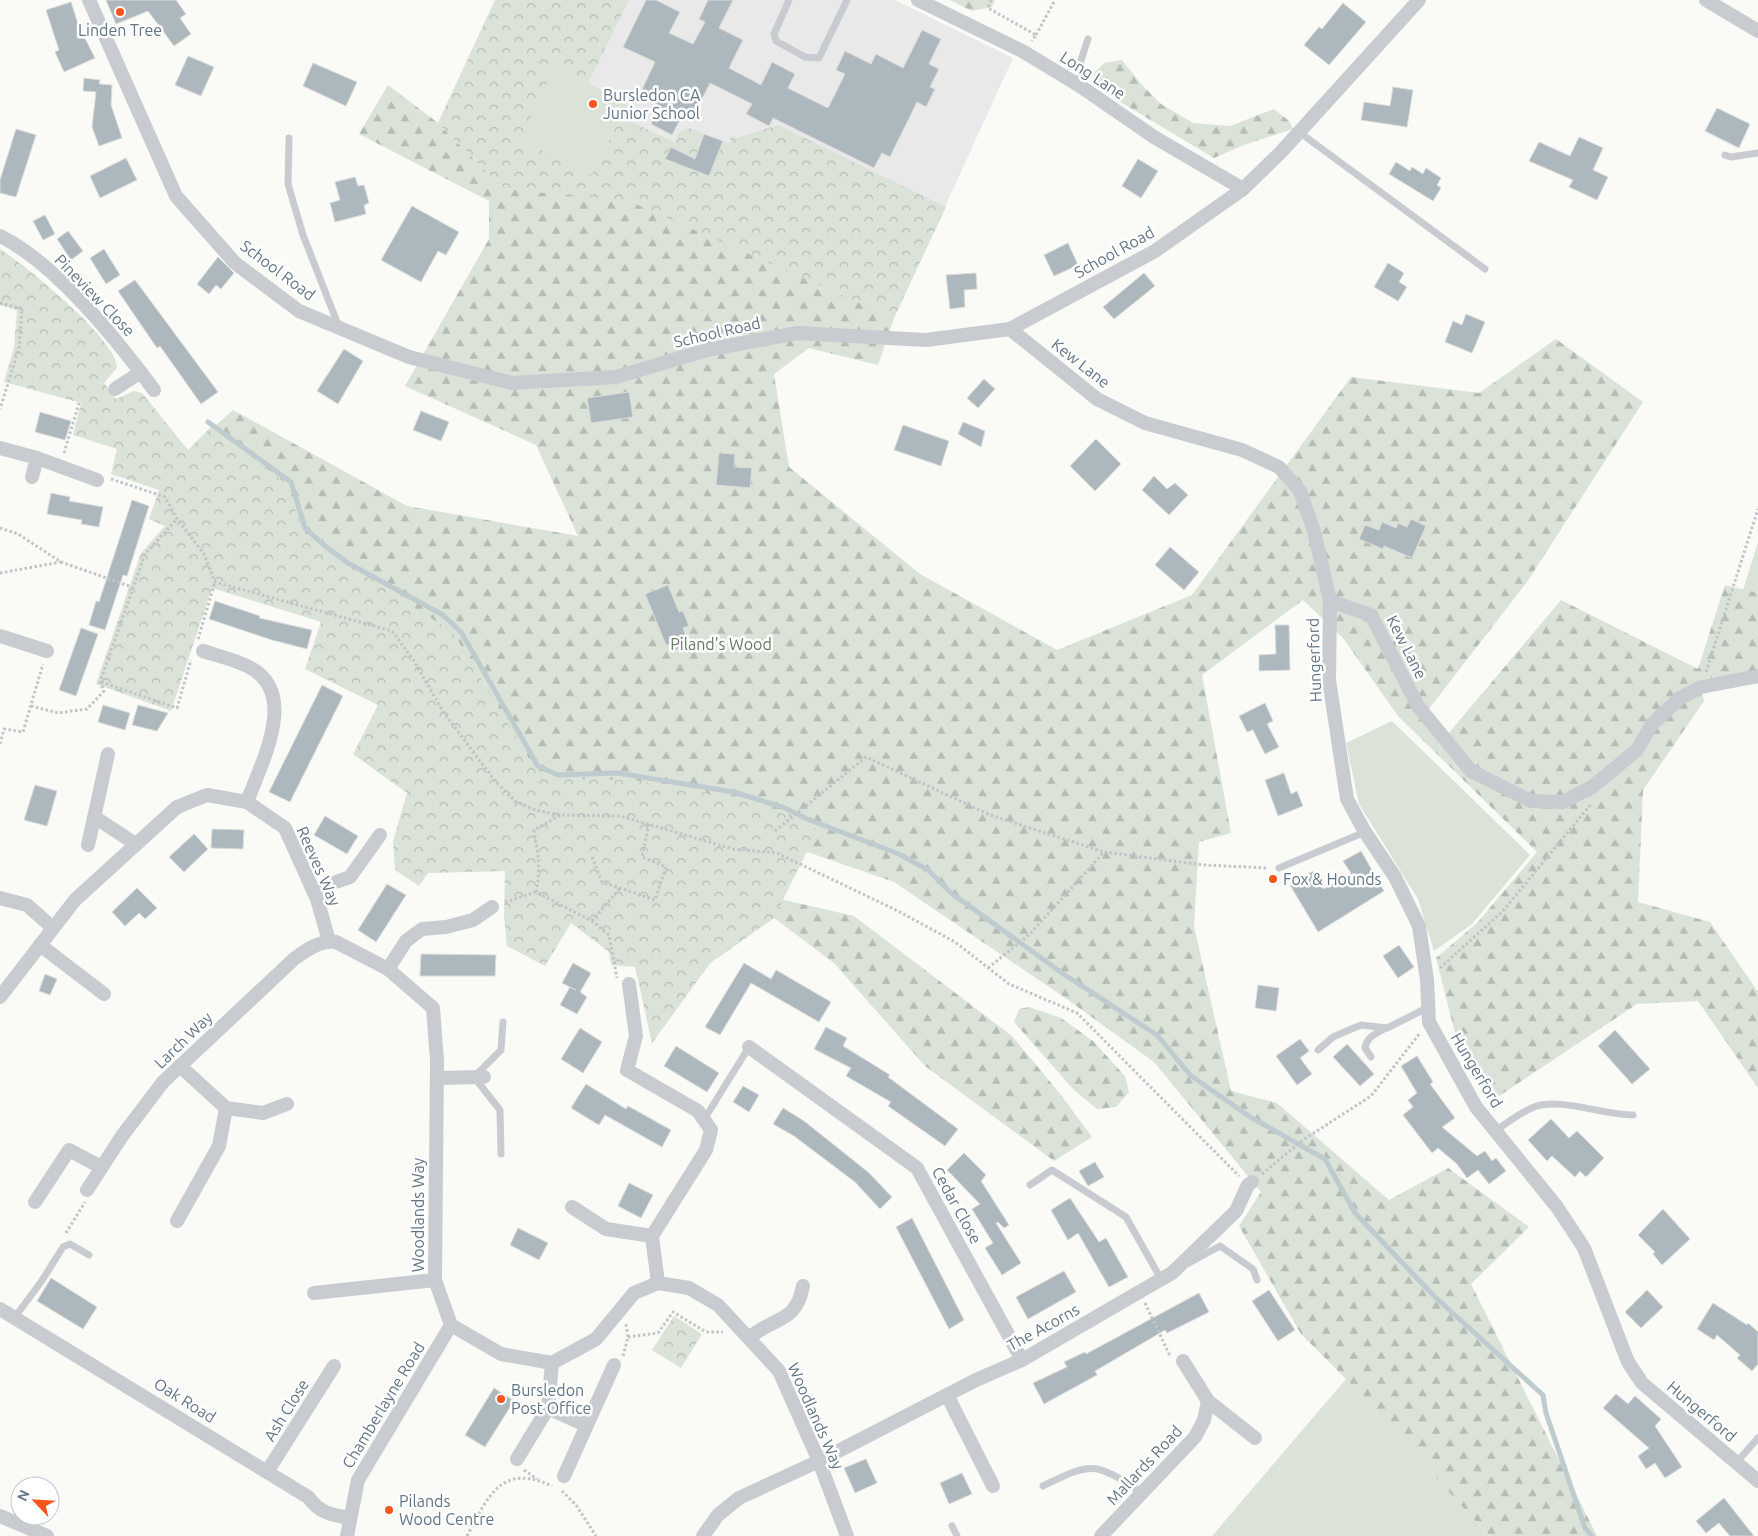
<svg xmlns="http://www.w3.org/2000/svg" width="1758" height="1536" viewBox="0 0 1758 1536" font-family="Ubuntu,sans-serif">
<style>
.built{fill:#e8e9e8}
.green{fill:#dbe2d8}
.forest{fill:url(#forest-firs)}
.park{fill:url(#park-crowns)}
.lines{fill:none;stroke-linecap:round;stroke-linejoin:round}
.stream{stroke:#becbcf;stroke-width:5}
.building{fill:#adb7be;stroke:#dcdcd9}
.path{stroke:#c1c4c6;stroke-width:3;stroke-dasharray:2.5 2.5;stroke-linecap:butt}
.service{stroke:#c8ccd0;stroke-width:7}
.minor{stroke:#c8ccd0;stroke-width:14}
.poi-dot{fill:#f6551c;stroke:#fff;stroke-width:2}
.labels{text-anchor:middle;stroke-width:5;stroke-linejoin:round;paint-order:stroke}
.poi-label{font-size:16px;fill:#627586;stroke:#fff;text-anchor:start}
.street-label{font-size:16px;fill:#627586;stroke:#fff}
.park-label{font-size:16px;fill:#667c61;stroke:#fff}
</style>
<defs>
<pattern id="forest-firs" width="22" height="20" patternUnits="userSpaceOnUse" patternTransform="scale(1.25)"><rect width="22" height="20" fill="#dbe2d8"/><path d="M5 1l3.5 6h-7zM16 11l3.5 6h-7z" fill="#b5bcb5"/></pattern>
<pattern id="park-crowns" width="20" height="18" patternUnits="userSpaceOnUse" patternTransform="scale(1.25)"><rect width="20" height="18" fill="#dbe2d8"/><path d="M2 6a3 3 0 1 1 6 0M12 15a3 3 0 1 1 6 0" fill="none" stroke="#b5bcb5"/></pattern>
</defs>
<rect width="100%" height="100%" fill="#fafaf7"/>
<path class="built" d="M495,0H895L1013,58L894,318L629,201L438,123Z"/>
<g class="green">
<path d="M555,67L628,103L592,176L519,140Z"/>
<path d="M1758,542V593L1743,590Z"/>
<path d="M1392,721L1530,855L1472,924L1434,951L1418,899L1359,804L1346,743Z"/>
<path d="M1346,1379L1489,1536H1212Z"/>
</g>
<g class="forest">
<path d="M950,0H995L992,7L972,11Z"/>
<path d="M1122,60L1141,84L1161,104L1193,123L1230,126L1274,109L1289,121L1293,129L1244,145L1214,158L1102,91L1093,74L1104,63Z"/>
<path d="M388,85L438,123L504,189L629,200L894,318L878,365L809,348L774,374L789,467L920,574L1057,650L1192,595L1351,377L1479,393L1556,339L1643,402L1527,582L1428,710L1448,734L1561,600L1698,669L1725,585L1758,593V670L1699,680L1704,701L1643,790L1638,902L1710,922L1758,992V1088L1698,1001L1637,1004L1493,1100L1455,1033L1436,958L1477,923L1537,852L1398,716L1343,638L1303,600L1202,675L1231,833L1199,842L1194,926L1231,1091L1277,1103L1389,1200L1448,1168L1529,1227L1471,1284L1597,1536H1489L1346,1379L1301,1334L1239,1226L1261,1192L1154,1062L1064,997L894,882L767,838L524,784L198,441L233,410L407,506L578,536L536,445L405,386L489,239V201L359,134Z"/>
<path d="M771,897L854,916L1012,1036L1061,1095L1092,1137L1054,1161L925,1066L834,963L774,918L710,963L652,1043L695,938Z"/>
<path d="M1029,1007L1061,1018L1093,1041L1125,1076L1129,1092L1116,1107L1097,1109L1074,1090L1014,1022L1019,1009Z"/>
</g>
<g class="park">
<path d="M495,0H629L588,83L555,67L520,140L592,175L621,117L674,142L679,133L689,128L704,134L691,169L709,176L723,141L728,144L732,136L737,138L778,125L946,207L894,318L629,201L504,189L438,123Z"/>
<path d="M0,249C24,264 119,341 117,368L104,383L116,399L134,391L142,393L188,450L212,426L288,485L301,531L402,600L452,631L536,770L573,779L634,780L756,802L818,829L774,918L710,963L652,1043L635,967L611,965L609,952L571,923L545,966L507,946L504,916L505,871L428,873L419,886L395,870L393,841L407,793L353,754L378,705L305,669L321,622L212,588L171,711L96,684L141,553L165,526L149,519L159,490L111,474L117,449L73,435L81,403L4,382L14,347L17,310L0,305Z"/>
<path d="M674,1316L702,1334L681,1368L652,1350Z"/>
</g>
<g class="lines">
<path class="stream" d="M208,422L291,482L305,528L325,546L348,563L443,615L461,632L538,766L558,775L617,773L734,792L785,808L807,819L899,854L928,870L951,893L1065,975L1157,1035L1191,1076L1252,1118L1325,1159L1355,1213L1435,1297L1543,1395L1546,1413L1585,1528L1592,1536"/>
</g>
<g class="building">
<path d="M106,0H176L186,14L180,18L191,34L174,46L148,11L116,24Z"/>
<path d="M646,0H656L680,12L669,33L693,44L705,22L699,19L708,0H733L719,28L743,40L729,68L761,85L772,62L795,74L788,88L828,108L845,74L836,70L845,51L871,64L876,54L903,68L922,30L941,39L929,64L939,69L930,87L935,89L926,107L917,102L890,157L882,153L874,168L773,118L769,126L746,114L752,104L710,83L691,121L682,116L672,135L651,124L660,106L639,96L655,62L623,47Z"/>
<path d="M71,2L79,27L95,58L64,72L55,52L59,50L46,10Z"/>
<path d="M1343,3L1366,22L1329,65L1304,45L1319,27L1322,29Z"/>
<path d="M188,56L214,67L201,96L175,85Z"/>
<path d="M313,63L357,82L346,106L303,86Z"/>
<path d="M84,78L100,80L99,84L112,85L111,105L122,138L99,146L92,127L96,92L83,91Z"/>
<path d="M1393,87L1413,90L1407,127L1361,120L1364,102L1390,106Z"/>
<path d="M1717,108L1750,124L1739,148L1705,131Z"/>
<path d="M16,129L36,135L16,197L0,193V180Z"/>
<path d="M704,134L723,141L709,176L665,159L671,147L695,159Z"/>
<path d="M1579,137L1603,148L1593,170L1608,177L1597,200L1569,187L1573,180L1529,161L1539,142L1570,156Z"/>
<path d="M126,158L137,180L100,198L90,176Z"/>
<path d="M1138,159L1158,171L1141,198L1122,186Z"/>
<path d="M1396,162L1410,171L1412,167L1423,174L1426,168L1441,178L1437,185L1441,188L1433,201L1389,174Z"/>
<path d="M355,177L358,186L364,185L369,203L364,205L366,214L335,222L330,203L340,200L335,182Z"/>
<path d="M412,206L459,232L446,255L438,251L421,282L381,260Z"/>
<path d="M45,215L55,234L43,240L33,221Z"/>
<path d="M68,231L83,251L71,260L57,239Z"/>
<path d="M1068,243L1078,265L1054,276L1044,255Z"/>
<path d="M104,249L120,275L106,284L90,258Z"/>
<path d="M218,257L234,273L221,289L216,285L209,294L197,284Z"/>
<path d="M1388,263L1404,273L1399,282L1407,287L1398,301L1374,287Z"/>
<path d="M976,273L977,289L964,290L965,307L950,309L946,275Z"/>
<path d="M1144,273L1155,286L1114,319L1103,307Z"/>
<path d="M135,280L218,392L201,404L160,346L157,348L118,291Z"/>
<path d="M1466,314L1485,322L1472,353L1445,342L1453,321L1462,325Z"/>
<path d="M344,349L363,361L338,404L317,391Z"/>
<path d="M984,379L995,389L978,408L967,398Z"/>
<path d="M629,392L633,417L591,423L587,398Z"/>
<path d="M421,411L449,422L441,441L413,430Z"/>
<path d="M40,412L71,421L65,440L35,432Z"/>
<path d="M963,422L985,431L981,447L958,434Z"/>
<path d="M903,425L949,441L941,466L894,450Z"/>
<path d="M1096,439L1121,464L1095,491L1070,466Z"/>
<path d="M719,453L735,454L734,467L752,468L750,488L716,485Z"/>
<path d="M1154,476L1167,489L1175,483L1188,495L1169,515L1142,490Z"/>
<path d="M51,493L70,497L69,501L103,507L99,527L81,524L82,520L47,514Z"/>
<path d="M132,500L149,506L127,576L123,575L105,630L89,625L96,601L99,602Z"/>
<path d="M1411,519L1426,526L1412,558L1384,546L1383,549L1359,539L1365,525L1379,530L1382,522L1396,528L1398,523L1407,527Z"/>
<path d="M1170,547L1199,572L1184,590L1155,565Z"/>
<path d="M668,585L679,612L683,611L689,626L683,628L689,644L673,651L670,644L666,645L645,594Z"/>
<path d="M215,601L260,616L259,618L312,630L307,649L272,640L209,619Z"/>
<path d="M1275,625H1289L1290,670L1259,671V655L1276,654Z"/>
<path d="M81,628L98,634L76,696L59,690Z"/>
<path d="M322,685L343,696L290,802L269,792Z"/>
<path d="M1265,703L1273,721L1267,724L1279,747L1265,754L1253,730L1247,732L1239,716Z"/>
<path d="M103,705L130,713L125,730L98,722Z"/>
<path d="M138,705L168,713L157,731L132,725Z"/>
<path d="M1284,773L1291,794L1297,791L1303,806L1278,816L1265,780Z"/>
<path d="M35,785L57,791L47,826L24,820Z"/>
<path d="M325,816L358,836L347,854L314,835Z"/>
<path d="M212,829L244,830L243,849L211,848Z"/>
<path d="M194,834L208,849L184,872L169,857Z"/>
<path d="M1361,851L1384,891L1318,932L1290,885L1313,871L1324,889L1351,873L1343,861Z"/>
<path d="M387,884L406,895L376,942L358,930Z"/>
<path d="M137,888L157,908L145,919L139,913L125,926L112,912Z"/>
<path d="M1399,945L1414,967L1398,978L1383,956Z"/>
<path d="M421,954L496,955L495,976H420Z"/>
<path d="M573,963L591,973L580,992L587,997L577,1014L560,1005L570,987L576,990L562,983Z"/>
<path d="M744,963L771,979L776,970L831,1002L819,1022L751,983L720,1035L705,1027Z"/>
<path d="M45,974L57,979L50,995L39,991Z"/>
<path d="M1258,985L1279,988L1276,1011L1255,1008Z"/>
<path d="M826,1027L847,1038L843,1046L890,1075L888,1077L958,1129L945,1146L888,1106L891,1102L846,1076L851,1068L814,1049Z"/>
<path d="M580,1028L602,1042L583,1073L561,1059Z"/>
<path d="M1615,1030L1650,1069L1632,1084L1598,1046Z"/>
<path d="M1300,1039L1309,1051L1300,1058L1312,1074L1297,1085L1276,1056Z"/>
<path d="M1347,1044L1374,1074L1360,1086L1333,1057Z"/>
<path d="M676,1046L719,1073L707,1092L664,1066Z"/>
<path d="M1417,1056L1433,1082L1430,1084L1455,1118L1442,1127L1477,1156L1485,1151L1492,1161L1496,1158L1506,1171L1489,1184L1478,1170L1467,1178L1457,1164L1438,1148L1432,1153L1403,1115L1413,1107L1408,1100L1417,1093L1401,1066Z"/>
<path d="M586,1084L626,1109L628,1106L671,1130L662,1147L605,1115L599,1125L571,1108Z"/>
<path d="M743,1086L759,1095L749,1112L733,1102Z"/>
<path d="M783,1108L804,1121L868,1172L892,1197L880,1209L855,1182L794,1136L773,1124Z"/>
<path d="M1551,1119L1569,1138L1577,1131L1604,1158L1586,1177L1580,1171L1575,1177L1552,1156L1547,1161L1528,1140Z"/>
<path d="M964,1153L986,1175L981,1181L1009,1225L1004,1228L998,1222L996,1223L1021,1263L1002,1275L985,1248L993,1243L972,1209L980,1204L947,1170Z"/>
<path d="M1095,1162L1104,1177L1088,1186L1079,1171Z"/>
<path d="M629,1183L653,1195L641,1218L618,1206Z"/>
<path d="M1070,1198L1099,1242L1106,1238L1128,1277L1109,1287L1078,1233L1068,1240L1051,1210Z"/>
<path d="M1663,1209L1690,1239L1662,1265L1653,1254L1655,1252L1638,1235Z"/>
<path d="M912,1218L964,1320L949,1329L896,1227Z"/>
<path d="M518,1228L548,1243L539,1260L510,1245Z"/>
<path d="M1064,1271L1076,1292L1028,1319L1016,1297Z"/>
<path d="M51,1278L97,1307L83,1329L37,1301Z"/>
<path d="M1269,1290L1295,1330L1278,1341L1252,1301Z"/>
<path d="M1647,1290L1663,1307L1641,1328L1625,1312Z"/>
<path d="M1199,1293L1209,1312L1167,1333L1165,1330L1095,1371L1097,1375L1044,1404L1033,1383L1067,1367L1064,1362L1085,1352L1086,1354Z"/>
<path d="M1713,1303L1747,1325L1748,1323L1758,1332V1364L1752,1371L1737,1358L1740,1355L1717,1335L1714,1340L1697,1329Z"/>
<path d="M494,1388L514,1401L485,1447L465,1435Z"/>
<path d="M1616,1394L1628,1404L1635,1396L1661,1419L1655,1426L1682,1467L1665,1478L1655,1463L1646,1469L1638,1456L1649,1448L1603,1408Z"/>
<path d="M866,1459L877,1483L855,1493L844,1468Z"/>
<path d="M962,1473L972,1494L949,1504L940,1483Z"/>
<path d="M1724,1498L1754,1536H1730L1719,1523L1706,1533L1696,1521Z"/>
</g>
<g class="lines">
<g class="path">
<path d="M991,0L988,8L1036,35L1032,41"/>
<path d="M1036,35L1055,0"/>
<path d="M0,303L22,309L19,348L0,409"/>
<path d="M64,453L79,403"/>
<path d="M111,479L165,497L177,519L204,554L215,582L392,631L414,661L444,713L495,781L515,801L535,810L561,815L620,816L733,849L777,853L898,911L955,942L1009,984L1077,1013L1239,1176"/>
<path d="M0,528L18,534L61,562L132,587"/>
<path d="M0,573L61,562"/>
<path d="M198,639L215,582"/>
<path d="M1706,672L1758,509"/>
<path d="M101,682L177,708L191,660"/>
<path d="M31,706L58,713L87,709L104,691L100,682L145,554L177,519"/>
<path d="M0,744L4,729L23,732L43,664"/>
<path d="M775,831L866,757L990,815L1104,852"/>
<path d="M592,857L602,882L655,900L666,867L642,857L649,824"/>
<path d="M536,892C541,868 538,854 534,830L559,816"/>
<path d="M505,902L536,892L592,921L609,935L617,978"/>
<path d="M592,921L620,888"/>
<path d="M988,968L1029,935L1104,852L1204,865L1268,868"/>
<path d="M1440,968L1503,911L1591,804"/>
<path d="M1262,1174L1303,1140L1371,1096L1420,1033"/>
<path d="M66,1233L85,1202"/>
<path d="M1145,1303L1170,1356"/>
<path d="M628,1337L658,1333L673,1312L706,1332H723"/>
<path d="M623,1356L628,1337L626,1324"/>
<path d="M524,1470L537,1479"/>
<path d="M562,1491L576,1505L596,1536"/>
<path d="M467,1536C488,1497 501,1462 552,1486"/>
</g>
<g class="service">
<path d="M789,0L774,34L776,41L805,57L819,58L847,0"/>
<path d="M1080,86L1081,60L1088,39"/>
<path d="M1299,132L1485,269"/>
<path d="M289,138L288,184L303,235L339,327"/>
<path d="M1725,155L1731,157L1758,153"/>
<path d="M1279,868L1365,832"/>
<path d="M1318,1050L1333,1037L1349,1030L1361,1025L1387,1028L1429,1007"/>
<path d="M1371,1057L1365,1048C1367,1036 1377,1033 1386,1028"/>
<path d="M705,1118L749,1047"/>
<path d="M1495,1131C1507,1123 1521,1112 1534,1107C1560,1097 1603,1115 1633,1115"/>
<path d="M501,1154L500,1110L474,1077L501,1050L503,1022"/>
<path d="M1030,1185L1052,1170L1126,1217L1161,1279"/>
<path d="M1189,1263L1220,1246L1253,1269L1257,1280"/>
<path d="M15,1317L41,1282L63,1247L70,1244L89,1255"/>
<path d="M1736,1463L1758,1438"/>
<path d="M1043,1486C1094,1461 1094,1462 1142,1493"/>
<path d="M952,1526L957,1536"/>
</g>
<g class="minor">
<path d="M89,0L176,196L235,263L299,311L409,357L512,383L616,377L707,350L797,333L926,340L1010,329L1155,251L1243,189L1281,152L1419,0"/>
<path d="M918,0L1024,52L1080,86L1154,137L1243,189"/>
<path d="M1706,0L1758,31"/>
<path d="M0,236C57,264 117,340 154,390"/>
<path d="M1010,329L1097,399L1145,423L1242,450L1279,467L1300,491L1314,531L1330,601L1329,680L1347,799L1365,832L1395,877L1419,926L1427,980L1429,1022L1476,1107L1557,1207L1584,1248L1628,1362L1642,1383L1758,1481"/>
<path d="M115,389L141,372"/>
<path d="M0,448L37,458L97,480"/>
<path d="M32,477L37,458"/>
<path d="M1330,601L1371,615L1418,706L1471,771L1531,801L1563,802L1592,787L1637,750L1652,724L1680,698L1701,687L1758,676"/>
<path d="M0,636L47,651"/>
<path d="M203,651C218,656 233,659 247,666C301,691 261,763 247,802"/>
<path d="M96,818L134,843"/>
<path d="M88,845L108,754"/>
<path d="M313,890L350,877L380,835"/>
<path d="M0,898L27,905L53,928"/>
<path d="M40,945L104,994"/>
<path d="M388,969L406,941L422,929L446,927L473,920L492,907"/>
<path d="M629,984L636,1036L627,1070L698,1111L711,1130L706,1150L652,1236L658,1283"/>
<path d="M0,997L75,900L177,807L207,795L247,802L285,828L317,899L329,941"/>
<path d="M749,1047L917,1168L1022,1360"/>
<path d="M437,1078L484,1077"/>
<path d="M226,1108L263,1113L287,1104"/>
<path d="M87,1190L122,1136L163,1082L294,959C306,950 320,940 336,942L388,969L433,1008L437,1061L435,1280L451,1325L501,1354L552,1363L596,1339L634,1293L658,1283L689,1288L718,1305L779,1371L819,1461L847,1536"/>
<path d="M35,1202L69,1150L101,1167"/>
<path d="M572,1207L606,1229L652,1236"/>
<path d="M177,1221L219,1146L226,1108L180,1066"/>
<path d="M314,1293L435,1280"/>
<path d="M0,1309L308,1497C320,1513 331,1515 350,1518"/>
<path d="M749,1338C774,1316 796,1324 803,1286"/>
<path d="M947,1395L993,1486"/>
<path d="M1208,1401L1255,1438"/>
<path d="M548,1408L585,1425"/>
<path d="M517,1459L548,1408L552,1363"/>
<path d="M267,1472L334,1366"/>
<path d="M564,1476L614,1365"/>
<path d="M0,1516L47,1536"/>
<path d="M347,1536L358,1480L451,1325"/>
<path d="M703,1536L718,1515L739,1498L819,1461L976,1380L1022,1360L1172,1273L1236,1211L1248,1185L1252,1182"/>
<path d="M1101,1536L1195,1437L1204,1420L1208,1401L1183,1361"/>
</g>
</g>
<g class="poi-dot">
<circle cx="120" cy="12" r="5"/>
<circle cx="593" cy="104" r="5"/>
<circle cx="1273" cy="879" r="5"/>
<circle cx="501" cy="1399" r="5"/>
<circle cx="389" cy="1510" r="5"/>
</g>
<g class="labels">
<g class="poi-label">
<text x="120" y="36" text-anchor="middle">Linden Tree</text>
<text x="603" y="101">Bursledon CA<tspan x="603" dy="18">Junior School</tspan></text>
<text x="1283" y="885">Fox &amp; Hounds</text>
<text x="511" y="1396">Bursledon<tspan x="511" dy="18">Post Office</tspan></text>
<text x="399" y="1507">Pilands<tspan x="399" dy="18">Wood Centre</tspan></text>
</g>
<g class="street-label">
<text transform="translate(1093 75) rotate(33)" y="6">Long Lane</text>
<text transform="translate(1114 252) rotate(-29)" y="6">School Road</text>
<text transform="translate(278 270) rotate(37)" y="6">School Road</text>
<text transform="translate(95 295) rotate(46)" y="6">Pineview Close</text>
<text transform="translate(717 332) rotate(-13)" y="6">School Road</text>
<text transform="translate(1081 363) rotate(38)" y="6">Kew Lane</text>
<text transform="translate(1407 647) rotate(63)" y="6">Kew Lane</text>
<text transform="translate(1314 660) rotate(-92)" y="6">Hungerford</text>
<text transform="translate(319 866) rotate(66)" y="6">Reeves Way</text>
<text transform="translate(183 1040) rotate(-44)" y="6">Larch Way</text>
<text transform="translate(1477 1070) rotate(59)" y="6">Hungerford</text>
<text transform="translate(957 1205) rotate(61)" y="6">Cedar Close</text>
<text transform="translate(418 1215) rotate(-90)" y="6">Woodlands Way</text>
<text transform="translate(1043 1327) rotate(-29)" y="6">The Acorns</text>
<text transform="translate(185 1400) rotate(32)" y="6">Oak Road</text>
<text transform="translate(383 1405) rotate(-59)" y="6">Chamberlayne Road</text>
<text transform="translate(286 1410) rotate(-58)" y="6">Ash Close</text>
<text transform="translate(1702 1411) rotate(40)" y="6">Hungerford</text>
<text transform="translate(816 1416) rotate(66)" y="6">Woodlands Way</text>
<text transform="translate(1144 1465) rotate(-47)" y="6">Mallards Road</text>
</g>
<g class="park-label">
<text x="721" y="650">Piland's Wood</text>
</g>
</g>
<g transform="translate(35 1501) rotate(295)"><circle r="24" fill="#ffffff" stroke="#c0c8cf"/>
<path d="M0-4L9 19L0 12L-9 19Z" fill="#f6551c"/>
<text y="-8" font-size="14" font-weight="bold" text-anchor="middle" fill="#627586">N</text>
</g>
</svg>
